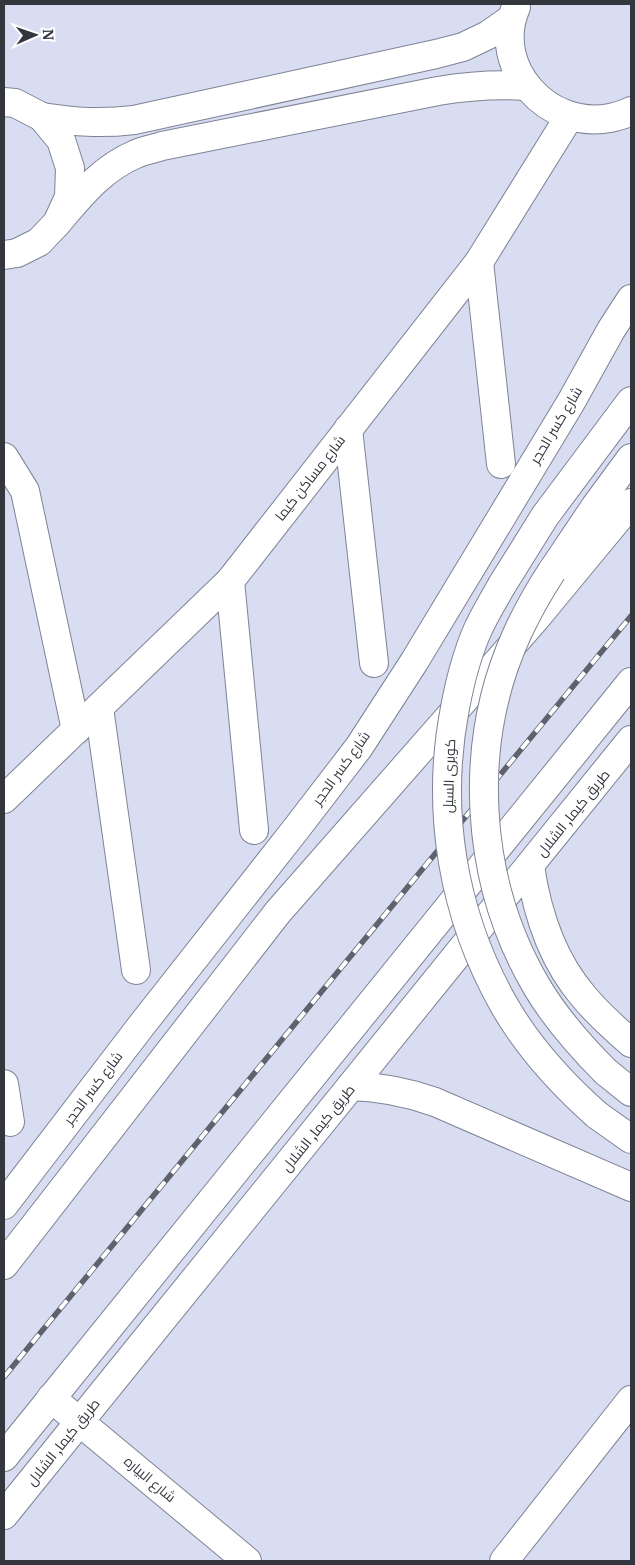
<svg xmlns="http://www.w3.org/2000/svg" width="635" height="1565" viewBox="0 0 635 1565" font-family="Merriweather,Cairo,serif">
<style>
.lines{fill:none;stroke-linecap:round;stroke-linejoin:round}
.minor-casing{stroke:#7e8395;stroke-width:30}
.tertiary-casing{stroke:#7e8395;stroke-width:30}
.secondary-casing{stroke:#7e8395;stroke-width:30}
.trunk-casing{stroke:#7e8395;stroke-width:30}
.minor{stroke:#fff;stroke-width:28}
.tertiary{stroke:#fff;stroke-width:28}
.secondary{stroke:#fff;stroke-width:28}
.trunk{stroke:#fff;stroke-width:28}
.rail-casing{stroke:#5f626d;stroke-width:5.5}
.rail{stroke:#fff;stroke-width:4;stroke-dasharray:11;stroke-linecap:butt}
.tertiary-bridge-casing{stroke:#7e8395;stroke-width:30;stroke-linecap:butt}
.tertiary-bridge{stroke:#fff;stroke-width:28}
.labels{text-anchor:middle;stroke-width:4;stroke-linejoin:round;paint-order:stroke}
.street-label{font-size:14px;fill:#34363e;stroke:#fff}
</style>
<rect width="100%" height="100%" fill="#d8ddf1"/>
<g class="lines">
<g class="minor-casing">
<g id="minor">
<path d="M516,7C490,67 548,130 610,118C618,116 624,115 631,111"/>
<path d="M4,102L15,103L42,117L61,140L70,168L69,197L57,223L39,242L17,253L4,255"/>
<path d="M42,117C76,122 100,124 134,120L436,54L463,47L488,35L511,19"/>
<path d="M57,223C80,196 102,168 136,154C144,150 154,149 162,146L438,91C468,86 496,84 526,86"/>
<path d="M479,262L501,464"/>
<path d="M348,429L374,663"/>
<path d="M4,457L25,491L76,730"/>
<path d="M230,581L254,830"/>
<path d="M99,708L136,970"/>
<path d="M4,799L230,581L479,262L569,117"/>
<path d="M4,1084L10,1122"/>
<path d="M51,1398L247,1561"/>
<path d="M504,1561L631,1400"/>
</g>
</g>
<g class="tertiary-casing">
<g id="tertiary">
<path d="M552,571L595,507L631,458"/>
<path d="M502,585L545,516L631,401"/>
<path d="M606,1072L631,1092"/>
<path d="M597,1115L631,1139"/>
</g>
</g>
<g class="secondary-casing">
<g id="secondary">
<path d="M4,1205L141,1026L296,829L359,747L414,662L571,402L611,330L631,299"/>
<path d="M4,1265L278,912L536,618L631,503"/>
</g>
</g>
<g class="trunk-casing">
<g id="trunk">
<path d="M530,866C537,914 552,960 584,997C598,1014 615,1029 631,1043"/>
<path d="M351,1086C381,1087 407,1092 435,1102L631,1187"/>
<path d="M4,1457L631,682"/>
<path d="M4,1515L631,740"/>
</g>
</g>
<use href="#minor" class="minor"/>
<use href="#tertiary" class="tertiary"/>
<use href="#secondary" class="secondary"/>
<use href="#trunk" class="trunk"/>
<g class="rail-casing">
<path id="rail" d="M4,1377L631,616"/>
</g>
<use href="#rail" class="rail"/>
<g class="tertiary-bridge-casing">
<g id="tertiary-bridge">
<path d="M552,571C539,591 527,612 517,634C466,746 475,882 537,987C556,1019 580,1046 606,1072"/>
<path d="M502,585C494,599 485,614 478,629C467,654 460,681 455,708C435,811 453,915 504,1005C528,1047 561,1083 597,1115"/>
</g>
</g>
<use href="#tertiary-bridge" class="tertiary-bridge"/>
</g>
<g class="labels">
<g class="street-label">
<text transform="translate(556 425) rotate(-59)" y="5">شارع كسر الحجر</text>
<text transform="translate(310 478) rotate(-52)" y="5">شارع مساكن كيما</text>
<text transform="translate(341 768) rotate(-54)" y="5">شارع كسر الحجر</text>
<text transform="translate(449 776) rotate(-88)" y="5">كوبرى السيل</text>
<text transform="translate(573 813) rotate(-51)" y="5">طريق كيما, الشلال</text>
<text transform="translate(93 1088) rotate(-53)" y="5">شارع كسر الحجر</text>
<text transform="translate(318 1128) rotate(-51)" y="5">طريق كيما, الشلال</text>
<text transform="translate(63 1442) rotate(-51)" y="5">طريق كيما, الشلال</text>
<text transform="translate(150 1479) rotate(40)" y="5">شارع البياره</text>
</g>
</g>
<rect width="635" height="1565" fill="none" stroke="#34363e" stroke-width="10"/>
<g transform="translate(35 35) rotate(88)" stroke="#ffffff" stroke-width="4" paint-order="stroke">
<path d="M0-4L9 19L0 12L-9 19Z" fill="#34363e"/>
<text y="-8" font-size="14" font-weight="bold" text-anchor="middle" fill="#34363e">N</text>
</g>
</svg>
